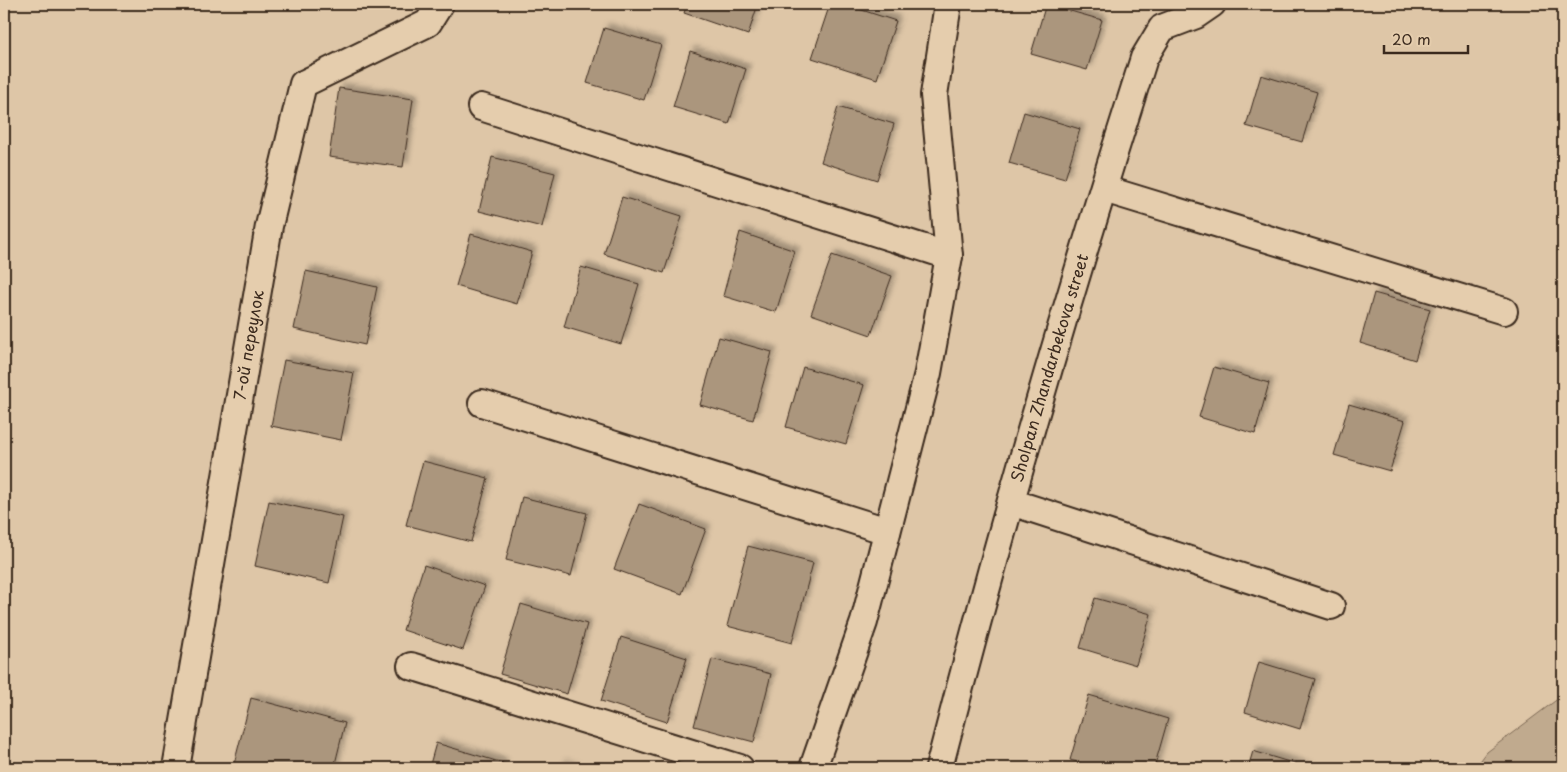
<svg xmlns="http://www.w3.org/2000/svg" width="1567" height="772" viewBox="0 0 1567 772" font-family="'Playpen Sans',sans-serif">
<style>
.green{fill:#c0aa8e;stroke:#7e6a56}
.building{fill:#ab967d;stroke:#3b2a1e;filter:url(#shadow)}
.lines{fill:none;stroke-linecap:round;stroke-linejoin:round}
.street-casing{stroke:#3b2a1e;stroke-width:30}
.street{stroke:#e5cdad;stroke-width:26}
.labels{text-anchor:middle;stroke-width:4;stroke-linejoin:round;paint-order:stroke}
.street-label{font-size:16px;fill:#3b2a1e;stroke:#e5cdad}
</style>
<defs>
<filter id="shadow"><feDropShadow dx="4.5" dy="-4.5" stdDeviation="2.5" flood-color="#0004"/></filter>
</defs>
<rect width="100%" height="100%" fill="#dec6a7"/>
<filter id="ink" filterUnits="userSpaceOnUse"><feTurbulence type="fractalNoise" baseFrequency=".02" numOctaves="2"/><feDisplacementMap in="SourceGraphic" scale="10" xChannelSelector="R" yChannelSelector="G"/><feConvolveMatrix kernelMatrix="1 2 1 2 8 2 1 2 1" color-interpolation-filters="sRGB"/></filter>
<g filter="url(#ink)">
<path class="green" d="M1563,695V768H1475L1487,752Z"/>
<g class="building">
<path d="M687,4H758L748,35L684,13Z"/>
<path d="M830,4H843L896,21L877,79L812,58Z"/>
<path d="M1046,4L1102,20L1087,70L1031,54Z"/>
<path d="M604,28L661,45L644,100L587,83Z"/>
<path d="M690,51L746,69L729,124L673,107Z"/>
<path d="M1261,75L1317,92L1302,142L1246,126Z"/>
<path d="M339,88L413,99L403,167L329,157Z"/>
<path d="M838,107L894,124L877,180L821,162Z"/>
<path d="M1024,112L1080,129L1065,179L1009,163Z"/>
<path d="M492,157L555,173L542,227L479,211Z"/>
<path d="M622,197L682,216L664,273L604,254Z"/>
<path d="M740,232L795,251L776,312L723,296Z"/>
<path d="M471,234L532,252L517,304L456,286Z"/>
<path d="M832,255L892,276L871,335L811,314Z"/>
<path d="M581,267L639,284L621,344L564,327Z"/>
<path d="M306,271L377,287L365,345L294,329Z"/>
<path d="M1374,293L1430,309L1415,360L1360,343Z"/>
<path d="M719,337L772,352L753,420L700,405Z"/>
<path d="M284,360L354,373L341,440L271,426Z"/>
<path d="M803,367L864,385L846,444L786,427Z"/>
<path d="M1214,367L1269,383L1255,434L1199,417Z"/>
<path d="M1349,404L1405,421L1390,471L1334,455Z"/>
<path d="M423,461L488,478L471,542L406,525Z"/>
<path d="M522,497L587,513L571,576L506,560Z"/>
<path d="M269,501L343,517L329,583L255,566Z"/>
<path d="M639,504L706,529L682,594L614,569Z"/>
<path d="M748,546L813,563L792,643L727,626Z"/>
<path d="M424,565L485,586L463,650L403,630Z"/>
<path d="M1095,598L1151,614L1136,665L1080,648Z"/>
<path d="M521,604L587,624L567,694L500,674Z"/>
<path d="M621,637L687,658L667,722L601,701Z"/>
<path d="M712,659L771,674L754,742L694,726Z"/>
<path d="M1259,662L1315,679L1300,729L1245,712Z"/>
<path d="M1089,695L1168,719L1154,768H1098L1070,760Z"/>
<path d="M251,698L345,723L334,768H233Z"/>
<path d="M436,743L503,763L501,768H429Z"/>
<path d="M1253,751L1309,768H1248Z"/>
<path d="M561,764L574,768H560Z"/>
</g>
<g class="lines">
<g class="street-casing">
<g id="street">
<path d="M481,107L949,256"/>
<path d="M1104,189L1504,311"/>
<path d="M482,403L887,531"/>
<path d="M1011,502L1331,606"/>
<path d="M411,666L740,768"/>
<path id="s1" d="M176,768L269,226L303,84L428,23L440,4"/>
<path d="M813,768L864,622L928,373L949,256L934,95L948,4"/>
<path id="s2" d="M939,768C1000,530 1069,293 1144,58L1162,28L1196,15L1212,4"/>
</g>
</g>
<use href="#street" class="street"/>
</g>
</g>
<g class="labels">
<g class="street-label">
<text dy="6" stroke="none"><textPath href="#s1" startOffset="429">7-ой переулок</textPath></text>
<text dy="6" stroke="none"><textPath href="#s2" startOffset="415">Sholpan Zhandarbekova street</textPath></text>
</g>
</g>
<rect width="1567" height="772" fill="none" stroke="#e5cdad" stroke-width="20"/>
<rect x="10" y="10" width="1547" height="752" fill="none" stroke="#3b2a1e" stroke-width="2" filter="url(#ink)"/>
<path d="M1384 45v8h84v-8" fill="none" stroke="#3b2a1e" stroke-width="2.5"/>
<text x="1392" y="45" font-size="15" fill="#3b2a1e" stroke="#e5cdad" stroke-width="4" paint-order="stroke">20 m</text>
</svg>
